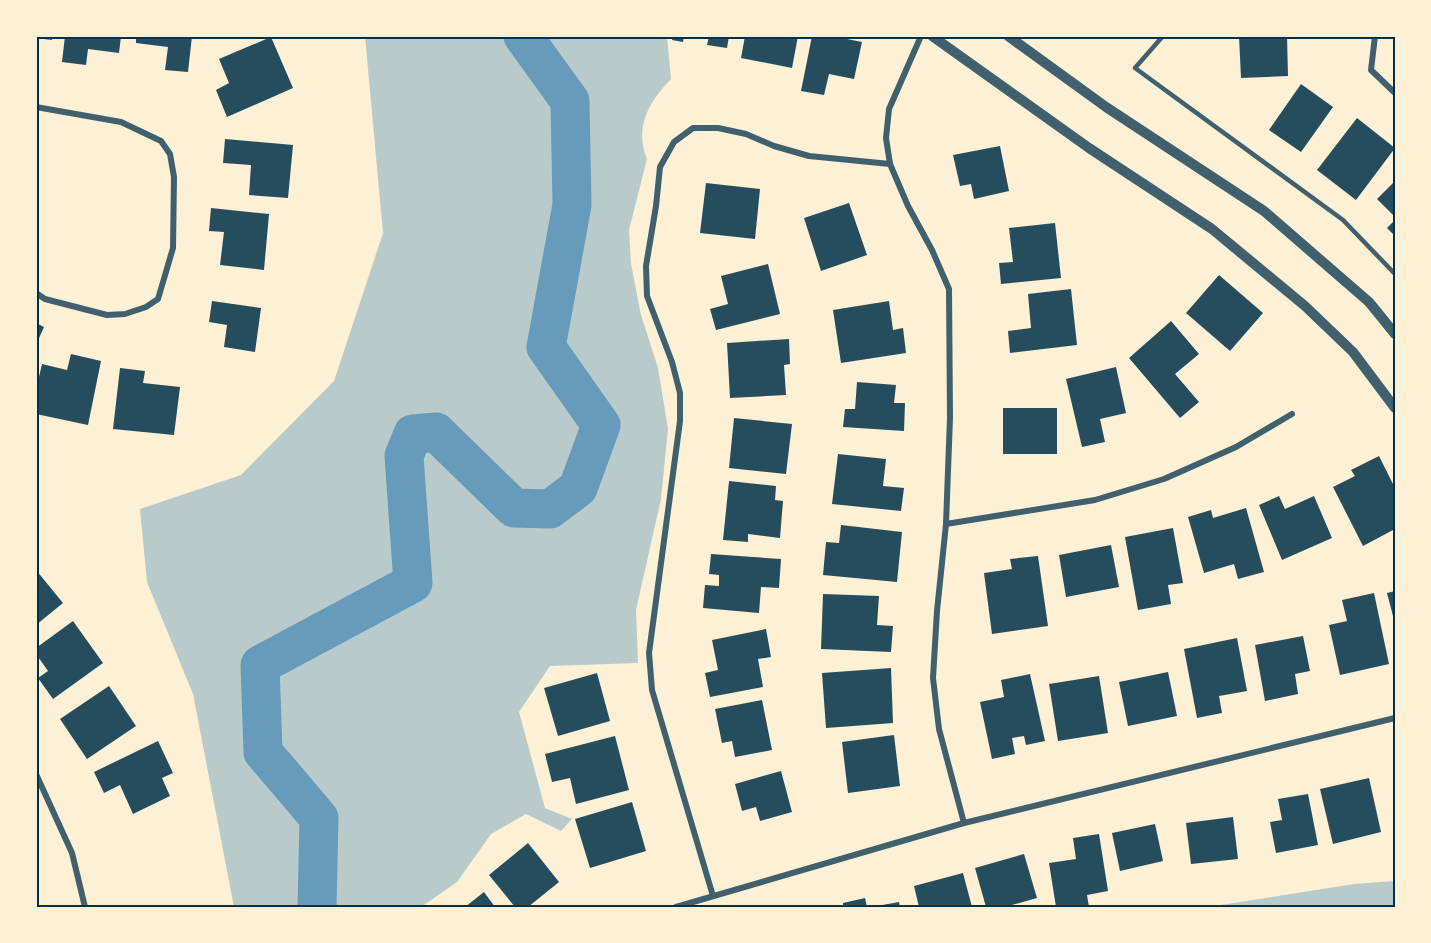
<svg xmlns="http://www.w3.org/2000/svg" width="1431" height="943" viewBox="0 0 1431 943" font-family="Commissioner,sans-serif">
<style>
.green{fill:#b9caca}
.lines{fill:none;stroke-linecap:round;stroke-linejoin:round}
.river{stroke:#669bbc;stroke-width:39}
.building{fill:#264d5e}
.service{stroke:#3f606c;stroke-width:4.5}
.minor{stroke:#3f606c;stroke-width:6}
.tertiary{stroke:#3f606c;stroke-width:10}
.neatline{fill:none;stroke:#003049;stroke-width:2}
</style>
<rect width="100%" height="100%" fill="#fdf0d5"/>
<g class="green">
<path d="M365,36H667L671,79C649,102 634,127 647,159L629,230L631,264L641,315L658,368L668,429L661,499L636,610L638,663L550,666L519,712L545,808L572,819L561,831L526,814L491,834L457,882L421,907H234L193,694L147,582L140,509L241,475L334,381L383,233Z"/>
<path d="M1395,881V907H1208L1354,884Z"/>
</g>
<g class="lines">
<path class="river" d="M317,907L319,818L263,752L260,665L413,583L404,456L413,434L436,432L514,508L550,509L578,488L601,425L546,347L572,205L570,101L523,36"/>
</g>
<g class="building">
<path d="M36,36H53L52,40L36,38Z"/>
<path d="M65,36H121L119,53L88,49L86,65L62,62Z"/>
<path d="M136,36H192L188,72L165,70L168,47L136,43Z"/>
<path d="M673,36H684L683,42L672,40Z"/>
<path d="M709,36H729L727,48L707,45Z"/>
<path d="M745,36H798L792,68L741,58Z"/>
<path d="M812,36H832L862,42L854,79L829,74L824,95L801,91Z"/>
<path d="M1239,36H1287L1288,76L1241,78Z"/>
<path d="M271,37L293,88L227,117L216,90L229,83L219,59Z"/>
<path d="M1301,84L1333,107L1301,152L1269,130Z"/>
<path d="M1357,118L1395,148L1356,200L1317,170Z"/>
<path d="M225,139L293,145L288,198L249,195L251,165L223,163Z"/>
<path d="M1000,146L1009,191L974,199L971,184L960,186L953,155Z"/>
<path d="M1395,181V217L1377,199Z"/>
<path d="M706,183L760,189L755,239L700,233Z"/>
<path d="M849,203L867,255L821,271L804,218Z"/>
<path d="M211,208L269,214L264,270L220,265L224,232L209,231Z"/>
<path d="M1395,220V236L1387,228Z"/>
<path d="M1055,223L1061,278L1001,284L999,263L1013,262L1009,228Z"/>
<path d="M768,264L780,314L716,330L710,309L728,304L721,276Z"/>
<path d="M1219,275L1263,313L1230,351L1186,313Z"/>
<path d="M1071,289L1077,345L1010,353L1008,331L1031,328L1028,294Z"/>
<path d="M212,301L261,308L255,352L224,347L227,325L209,322Z"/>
<path d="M889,301L893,330L903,328L906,353L841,363L833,310Z"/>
<path d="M1171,321L1199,354L1175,374L1199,402L1180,418L1129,358Z"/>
<path d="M36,323L44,327L36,345Z"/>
<path d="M789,339L790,364L784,365L786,395L730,398L727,343Z"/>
<path d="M71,354L101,361L88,425L36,414V390L42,364L67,370Z"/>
<path d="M1116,367L1126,413L1100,419L1105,442L1082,447L1066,379Z"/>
<path d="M120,368L145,371L143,383L180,387L174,435L113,429Z"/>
<path d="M857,382L896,385L894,403H905L904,431L843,427L845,409H855Z"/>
<rect x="1003" y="408" width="54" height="46"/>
<path d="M734,418L792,424L786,474L729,468Z"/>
<path d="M838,454L886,459L883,486L904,488L901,511L832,504Z"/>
<path d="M1379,456L1395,488V529L1363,546L1333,487L1355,476L1351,470Z"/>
<path d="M729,481L776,486L775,500L783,501L780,538L748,534V542L723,540Z"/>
<path d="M1279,496L1285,509L1314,496L1332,538L1282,560L1259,505Z"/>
<path d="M1246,508L1264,572L1238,579L1234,564L1204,573L1188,517L1211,510L1213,518Z"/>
<path d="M841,525L902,532L897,582L823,575L826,542L839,543Z"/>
<path d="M1173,528L1183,583L1168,585L1171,604L1138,610L1125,537Z"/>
<path d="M1111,545L1119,587L1066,597L1059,555Z"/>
<path d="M711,554L781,559L779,588L761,587L759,613L703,608L705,585L719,586V575L709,574Z"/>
<path d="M1038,556L1048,626L992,634L984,573L1012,569L1010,559Z"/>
<path d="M36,570L63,603L36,625Z"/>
<path d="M1395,591V619L1394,620L1387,593Z"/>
<path d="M1374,593L1389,664L1340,675L1329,625L1347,621L1342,600Z"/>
<path d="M823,594L879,596L877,625L893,626L891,652L821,649Z"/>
<path d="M73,621L103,663L53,699L38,678L48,671L36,654V648Z"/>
<path d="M766,629L771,657L758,659L763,687L710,697L705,673L718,670L712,640Z"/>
<path d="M1303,636L1310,671L1295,674L1298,694L1265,701L1255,645Z"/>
<path d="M1237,638L1247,691L1219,696L1222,713L1197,718L1184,649Z"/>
<path d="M891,668L893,723L826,728L822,673Z"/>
<path d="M1168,672L1177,716L1128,726L1119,682Z"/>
<path d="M597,673L610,721L558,736L544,688Z"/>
<path d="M1030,674L1045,741L1026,745L1024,736L1012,738L1015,754L992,759L980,702L1004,697L1001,680Z"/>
<path d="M1099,676L1108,733L1058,741L1049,684Z"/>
<path d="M109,686L136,726L87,759L60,719Z"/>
<path d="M762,700L772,750L735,757L732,741L722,743L715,709Z"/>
<path d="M894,735L900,786L848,793L842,742Z"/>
<path d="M615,736L629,790L576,804L570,778L552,782L545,754Z"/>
<path d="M158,741L173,773L162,778L170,796L133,814L120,785L104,793L94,772Z"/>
<path d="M781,771L792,812L760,821L756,807L742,811L735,784Z"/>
<path d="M1369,778L1381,832L1333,844L1320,789Z"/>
<path d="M1308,794L1318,845L1276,853L1270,822L1282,820L1278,799Z"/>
<path d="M632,802L646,851L590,868L575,819Z"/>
<path d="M1233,817L1238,859L1191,864L1186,823Z"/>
<path d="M1155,824L1163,861L1120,871L1112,833Z"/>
<path d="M1099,834L1108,891L1087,895L1089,907H1056L1049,863L1076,859L1073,838Z"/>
<path d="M528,843L559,882L528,907H515L489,875Z"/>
<path d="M1024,854L1037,898L1005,907H986L975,868Z"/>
<path d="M963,873L972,907H919L914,886Z"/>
<path d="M484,892L495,907H465Z"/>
<path d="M865,898L867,907H843V903Z"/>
<path d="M899,902L900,907H878L877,906Z"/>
</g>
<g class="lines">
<path class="service" d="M1163,36L1135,68L1343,220L1395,274"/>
<g class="minor">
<path d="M921,36L889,109L886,138L890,164L908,206L932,250L949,289L950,418L946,524L937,611L933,678L939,729L964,823"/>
<path d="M1375,36L1371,70L1395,93"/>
<path d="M36,107L121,122L161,141L170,154L174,177L173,248L158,299L146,307L125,314L107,315L45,299L36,293"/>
<path d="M946,524L1095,500L1164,479L1236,447L1292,414"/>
<path d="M36,774L72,853L85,907"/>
<path d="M713,896L652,690L649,653L680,421V393L672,362L647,296L646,266L656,206L660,167L674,142L693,128H718L746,134L774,146L809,156L890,164"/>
<path d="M676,907L964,823L1395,718"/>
</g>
<g class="tertiary">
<path d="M932,36L1089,148L1212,229L1305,306L1353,352L1395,408"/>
<path d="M1008,36L1106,107L1264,211L1369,302L1395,334"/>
</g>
</g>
<rect width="1431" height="943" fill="none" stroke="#fdf0d5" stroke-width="75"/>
<rect x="38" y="38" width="1356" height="868" class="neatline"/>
</svg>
